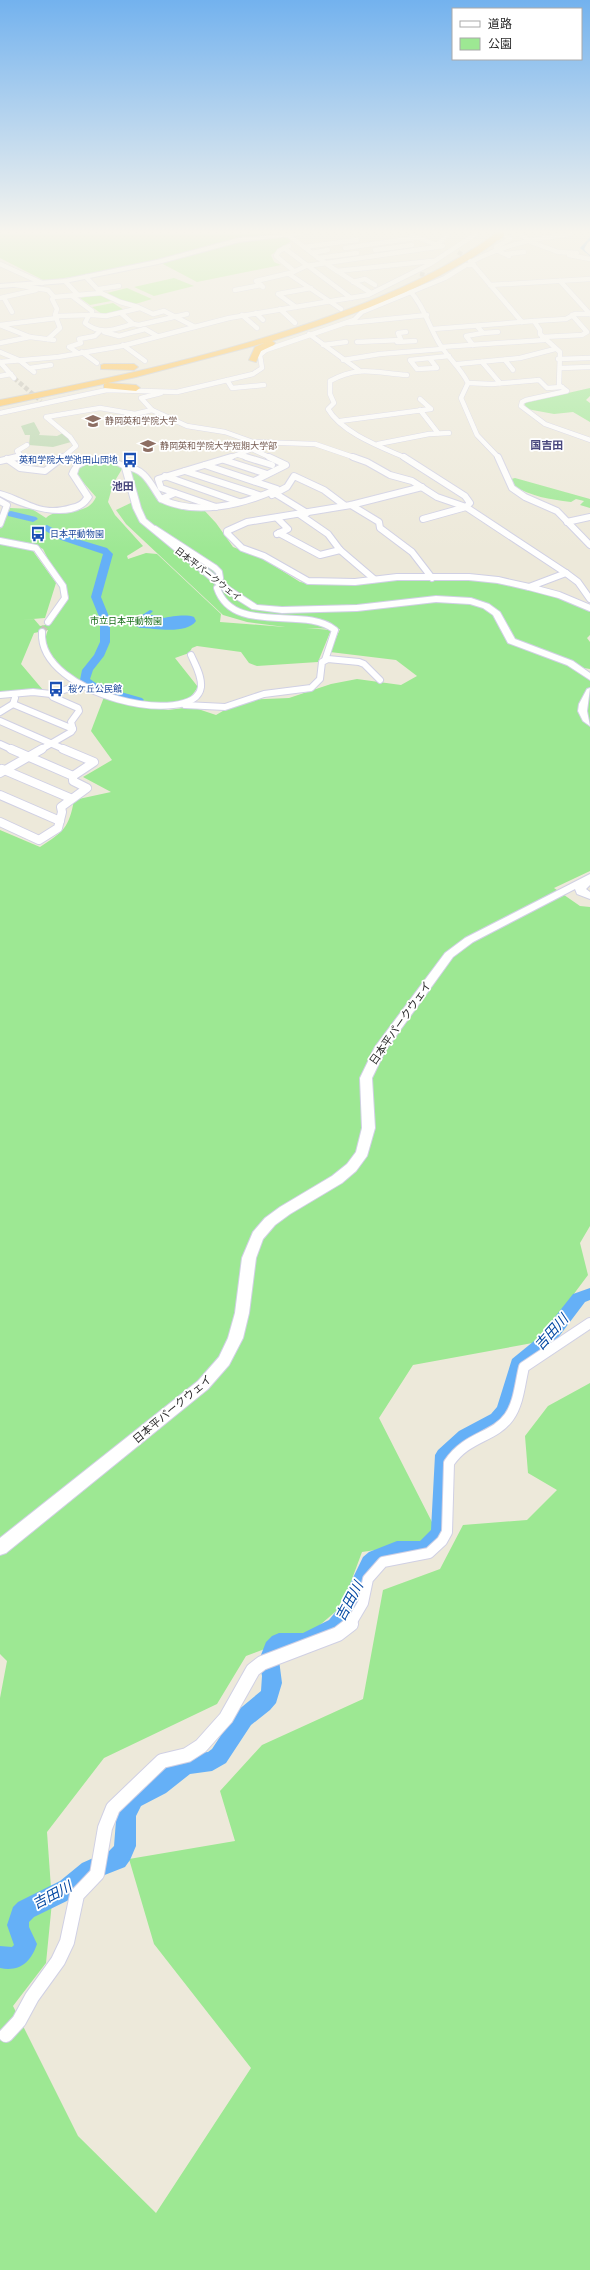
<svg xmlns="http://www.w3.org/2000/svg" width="590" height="2270" viewBox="0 0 590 2270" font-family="'Fira Sans Condensed','Noto Sans JP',sans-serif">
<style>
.green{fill:#9de893}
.cemetery{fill:#bbd8b0}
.pitch{fill:#b0f08d}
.water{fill:#65b0f7}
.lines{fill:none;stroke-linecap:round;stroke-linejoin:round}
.river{fill:#65b0f7;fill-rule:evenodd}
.street-tunnel-far1{stroke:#c6c3b7;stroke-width:4.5;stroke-dasharray:4.5 2.5;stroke-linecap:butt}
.street-tunnel{stroke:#c6c3b7;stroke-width:6;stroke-dasharray:6 3;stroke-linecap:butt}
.street-far4-casing{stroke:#d0d0e4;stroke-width:5.5}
.street-far3-casing{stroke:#d0d0e4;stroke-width:8}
.street-far2-casing{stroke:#d0d0e4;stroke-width:10}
.street-far1-casing{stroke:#d0d0e4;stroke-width:12}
.street-casing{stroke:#d0d0e4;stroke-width:16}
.secondary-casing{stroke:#d0d0e4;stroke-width:2}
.highway-casing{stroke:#ccc;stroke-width:2}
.street-far4{stroke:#fff;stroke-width:4.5}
.street-far3{stroke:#fff;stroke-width:6}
.street-far2{stroke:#fff;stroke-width:8}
.street-far1{stroke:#fff;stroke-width:10}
.street{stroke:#fff;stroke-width:14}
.secondary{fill:#fff;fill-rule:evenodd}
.highway{fill:#ffc353;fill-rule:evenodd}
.highway-bridge-casing{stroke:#ccc;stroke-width:9;stroke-linecap:butt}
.highway-bridge{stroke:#ffc353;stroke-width:8}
.labels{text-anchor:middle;stroke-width:3.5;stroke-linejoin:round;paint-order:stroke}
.far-education-label{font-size:9px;fill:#785e54;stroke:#fff;text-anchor:start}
.far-transit-label{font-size:9px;fill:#164399;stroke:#fff;text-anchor:start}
.far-street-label{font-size:9px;fill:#2a2a2a;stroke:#fff}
.far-park-label{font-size:9px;fill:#156c16;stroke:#fff}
.far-quarter-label{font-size:11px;font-weight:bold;fill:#49477d;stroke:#fff}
.street-label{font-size:11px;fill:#2a2a2a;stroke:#fff}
.near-water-label{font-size:14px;font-style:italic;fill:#0449a3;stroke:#fff}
</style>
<rect width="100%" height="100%" fill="#ede9da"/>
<g class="green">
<path d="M590,388V396L586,400L590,403V422L573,412L554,414L527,409L524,403Z"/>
<path d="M93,461C103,461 116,460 122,469L113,484L108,502L115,515L143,546L127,556L128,559L146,553L157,554L221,614L220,622L285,627L247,622L223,615L126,524L116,510L139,499L130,470H139L163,503L203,509L216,523L233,547L262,558L300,582L311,584H342L414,578L499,581L552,595L590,609V635L587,638L590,642V669L578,667L561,659L573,669L590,673V871L554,888L580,906L590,907V1226L580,1243L588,1275L538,1342L413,1365L379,1418L434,1526L429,1542L362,1552L342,1606L313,1631L246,1656L217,1704L104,1758L47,1832L52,1902L46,1963L13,2006L78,2136L156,2213L251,2068L154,1944L129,1859L235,1841L220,1791L262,1745L363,1699L383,1590L440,1569L463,1525L527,1520L557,1490L528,1473L525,1436L548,1406L590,1383V2270H0V1698L7,1661L0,1654V830L40,847C63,832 69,828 74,800L111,792L83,777L112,760L91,731L104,697L168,710L192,707L216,715L242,700L289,698L331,684L357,679L401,685L417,676L396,660L330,652L340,629L306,628L331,630L318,662L257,666L249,663L241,652L197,646L192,648L189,653L175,658L198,687L187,702C180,703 173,705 166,705C158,705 149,702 142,701C109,694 77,687 55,659C47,650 43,641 48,630L34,633L21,664L43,690L0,693V543L30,547L56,583L45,618L20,620L34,619L40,626L51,624L69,598L65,584L53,569L43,549L30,543L2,539L0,538V529L10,508L32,509L46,518C60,505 86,519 96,497L76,474L77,468Z"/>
<path d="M515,478L590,499V508L580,505L584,501L576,499L571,502C549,499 532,497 512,485L511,479Z"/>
</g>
<path class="cemetery" d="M34,422L40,433L39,435L57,436L63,433L69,437L71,442L53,447L29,445L30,435H25L21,426Z"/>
<g class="pitch">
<path d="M0,234H282L291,241L271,255L274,262L281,265L197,282L161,263L45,281L0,258Z"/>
<path d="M174,278L194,286L154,296L134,287Z"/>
<path d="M127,288L152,299L132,305L107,293Z"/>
<path d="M101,294L111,301L90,305L80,298Z"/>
<path d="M113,303L124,310L102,314L92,307Z"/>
</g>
<path class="water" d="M150,610L153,611L149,615H160L164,618C172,616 187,614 194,617L196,621C186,635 155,628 140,628L136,626L139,617Z"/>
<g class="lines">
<g class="river">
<path d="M590,237V244L587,248L590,250V256L580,248Z"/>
<path d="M11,511L36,517L38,519L33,522L8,516V512Z"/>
<path d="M47,525L67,536L107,548L113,554L101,597L110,619V642L104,656L93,670L90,679L100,686L142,698L144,700L142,702L138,703L93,691L80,680L82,670L94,655L100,642V619L91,597L103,554L61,540L44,530V526Z"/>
<path d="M590,1288V1300L585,1302L551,1347L526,1367L511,1415L503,1424L471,1441L453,1458L449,1533L433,1554L417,1558L398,1557L377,1569L352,1621L343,1632L305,1651H284L279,1660L282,1683L276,1703L270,1710L251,1725L226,1763L212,1771L190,1774L166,1793L141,1806L136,1816V1846L130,1860L125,1867L97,1878L75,1897L34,1917L29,1922V1927L37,1944C31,1962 20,1972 0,1968V1946L12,1947L14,1945L7,1925L13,1907L18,1902L60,1881L82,1863L109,1851L114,1846L117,1808L127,1792L151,1779L179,1758L190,1754L208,1752L212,1749L237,1711L261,1691L262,1676L259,1660L266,1642L272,1636L279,1633H303L329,1620L338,1609L363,1557L369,1552L397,1541H420L431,1530L435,1455L438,1450L459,1431L491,1414L497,1407L512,1359L539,1337L573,1294Z"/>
</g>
<g class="street-tunnel-far1">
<path d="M458,252L468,258"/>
<path d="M420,274L435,277"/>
<path d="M14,378L41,401"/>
</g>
<path class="street-tunnel" d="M42,632L48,622"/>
<g class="street-far4-casing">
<g id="street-far4">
<path d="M503,234L510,239L496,247V250L509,256"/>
<path d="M520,234L531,242L558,252L577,253"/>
<path d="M288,235L328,265L371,293"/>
<path d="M411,235L440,246"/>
<path d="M590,244L587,249L590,252"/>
<path d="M437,245L448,234"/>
<path d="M289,246L279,251L276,256L294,271"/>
<path d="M304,247L357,240"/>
<path d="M284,248L351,298"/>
<path d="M345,248L415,238"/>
<path d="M375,250L412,245"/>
<path d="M312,253L328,250"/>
<path d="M507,254L524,252"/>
<path d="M569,255L590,259"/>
<path d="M318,258L357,253"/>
<path d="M470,261L522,322"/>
<path d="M471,262C505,244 533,239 571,234"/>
<path d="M0,264L42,283"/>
<path d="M337,271L432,261"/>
<path d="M65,281L78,295"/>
<path d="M560,281L590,314"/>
<path d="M353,282L365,279L375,285"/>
<path d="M16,285L48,290L54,297L52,299L57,309L55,315L60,328L48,339"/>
<path d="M490,285L590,279"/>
<path d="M263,287L256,281L290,273"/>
<path d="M99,289L119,286"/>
<path d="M235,290L261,285"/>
<path d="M410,291C424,306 428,325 439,343C447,357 461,368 468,383L461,398L477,435L499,458"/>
<path d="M101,293L120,302L138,307"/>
<path d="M72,296L92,311V315L106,316L140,308L153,314L164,311L195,327"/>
<path d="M54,297L101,293L86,277"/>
<path d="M0,298L36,290"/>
<path d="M4,298L12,312"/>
<path d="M296,307L278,294L311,288"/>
<path d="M280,309L295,323"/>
<path d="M341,309L289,274L306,266L443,246"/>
<path d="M121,313L133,324L139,325L187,314"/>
<path d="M256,313L263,320"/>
<path d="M89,315L85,323C101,336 115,329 133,324"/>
<path d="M242,315L257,328"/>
<path d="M57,316L92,315"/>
<path d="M534,321L566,319L575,314H590"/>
<path d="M349,323L427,315"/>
<path d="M0,325L30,337L54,340"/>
<path d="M0,325L57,318"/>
<path d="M433,329L534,321L540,330V334L560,352L559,385L567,391L526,400L522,402L521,406L545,424L590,440"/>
<path d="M104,332L119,336L145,329L157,336"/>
<path d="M483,333L498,332"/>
<path d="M309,334L360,371"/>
<path d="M542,337L582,335L587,332L572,315"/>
<path d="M357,342L401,340L398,333L406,332"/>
<path d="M397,342L415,341"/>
<path d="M0,343L30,337"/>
<path d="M123,345L145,361"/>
<path d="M323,345L346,342"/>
<path d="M473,345L466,336L483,333L477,326"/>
<path d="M441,347L544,340"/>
<path d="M0,352L19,360L34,372"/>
<path d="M82,352L97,363"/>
<path d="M78,353L69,347L81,343L79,339L95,336L99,332"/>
<path d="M430,359L437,368L417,369L410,360L449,356"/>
<path d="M558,359L590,358"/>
<path d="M343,360L380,354L442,349"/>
<path d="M505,360L513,370"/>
<path d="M0,362L58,357L122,346L229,318L368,295L430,264L476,234"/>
<path d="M0,362L14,378"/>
<path d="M482,362L500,383"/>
<path d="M458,364L520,358L555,349"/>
<path d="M30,368L51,365"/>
<path d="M560,368L590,367"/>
<path d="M0,376L11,374"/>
<path d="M227,380L232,388L264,385"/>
<path d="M468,383L492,384L539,380L547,388L562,387"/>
<path d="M161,393L141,398L152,410L187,426L225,432L253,442L315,444L356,458"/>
<path d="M420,410L438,433"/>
<path d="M0,413L107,390L177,392L253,374L262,368L260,355L266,350L354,320L362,312L445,278L466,265H474"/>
<path d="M340,421L431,409L420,399"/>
<path d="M378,444L429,434L449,433"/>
<path d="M239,455L249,458"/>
<path d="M12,458L21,456L17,451L27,445"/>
<path d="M62,458L76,446L70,437L46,417L100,408L135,414L152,410"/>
<path d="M229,458L252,449L271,458"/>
<path d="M406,458C381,447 342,433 328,409L334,403L330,394V381C359,365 376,373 407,375"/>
</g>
</g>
<g class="street-far3-casing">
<g id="street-far3">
<path d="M246,457L272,465"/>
<path d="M353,457L367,462L390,475L412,481L437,497L466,507L566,573L578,582L590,599"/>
<path d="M404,457L465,496L470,503L466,507L423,519"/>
<path d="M498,457L512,488L525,497L557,511L590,545"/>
<path d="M7,459L20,468L45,471L63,457"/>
<path d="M224,460L267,474"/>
<path d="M0,461L17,457"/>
<path d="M126,467C145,468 151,485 161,499"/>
<path d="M185,471L259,495"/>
<path d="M165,476L239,502"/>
<path d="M254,481L286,465L269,457"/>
<path d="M422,487L351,505L247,522L227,531V533L242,548L264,556L308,581L355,582L397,577H469L498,580L529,587"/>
<path d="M175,493L161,499C196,516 243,505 277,489L205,465"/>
<path d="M276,494L307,513"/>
<path d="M272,495L287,487L294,476L324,490L344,505"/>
<path d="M0,501L7,505L0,524"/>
<path d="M351,505L379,522L380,528L412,552L432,578"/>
<path d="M216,507L161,488L158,479L231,457"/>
<path d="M299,514L328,534L340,550L374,579"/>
<path d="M277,518L288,529L277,534"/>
<path d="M567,522L590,517"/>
<path d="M155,529L215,568L219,572L220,578"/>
<path d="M279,533L320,555L340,550"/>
<path d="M0,541L36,548L63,586L65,598L48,622"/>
<path d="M566,573L529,587L559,595L590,608"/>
<path d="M217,588C233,636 305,605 335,630L325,660"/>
<path d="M42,632C38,696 195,729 201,687C202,676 195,664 191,655"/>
<path d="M0,695L33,692L51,694L80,685"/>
<path d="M13,704L73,729"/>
<path d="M185,705L225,707L264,694L311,688L320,679L322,662L328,659L359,662L364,664L380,680"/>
<path d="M0,712L13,704L15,698"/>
<path d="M0,721L66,750"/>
<path d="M0,744L13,750"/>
<path d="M40,750L71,732L73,729L71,722L79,711L78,708L53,697L51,694"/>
</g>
</g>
<g class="street-far2-casing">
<g id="street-far2">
<path d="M11,749L73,776"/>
<path d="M2,769L70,798"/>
<path d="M0,773L42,749"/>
<path d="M0,795L60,821"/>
<path d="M0,822L39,840L58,828L62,812L61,807L87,788L73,781V776L94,762L63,749"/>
</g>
</g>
<g class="street-far1-casing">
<path id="street-far1" d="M350,1625L363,1603L368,1579L383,1562L429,1553L442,1541L447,1532L449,1463C467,1436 494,1438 509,1417C519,1403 520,1383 524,1367L590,1323"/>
</g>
<g class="street-casing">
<path id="street" d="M6,2035L19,2021L32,1997L58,1961L67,1942L77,1895L97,1874L105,1828L113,1808L162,1761L187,1755L201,1746L226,1718L253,1670L262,1663L338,1634L351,1624"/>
</g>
<g class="secondary-casing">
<g id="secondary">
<path d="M288,234H308L239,242L158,264L65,283L0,288V284L65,279L157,260L239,238Z"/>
<path d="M93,457L114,459L129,465L141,508L146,519L231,588L257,605L282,607L357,605L436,596L471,598L489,604L500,612L515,639L573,661L590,673V680L567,665L508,643L493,615L483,608L470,604L436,602L357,611L282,613L252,609L225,592L140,522L133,508L122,468C109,459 92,459 79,468L77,474L92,497C76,527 22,508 0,496V491C27,498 40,515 71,505C77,504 81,502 84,497L69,474C73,462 81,460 93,457Z"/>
<path d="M590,688L587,711L590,726L583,721L578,711L579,704L587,689Z"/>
<path d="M590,874V885L586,889L590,892V899L577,894L575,889L473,942L453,957L385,1051L372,1078L375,1128L367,1156L356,1171L342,1183L290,1214L275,1225L263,1239L256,1258L249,1313L243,1338L229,1365L208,1389L6,1553L0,1555V1538L198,1381L219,1357L228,1338L235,1313L242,1258L253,1232L265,1218L280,1207L332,1176L347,1164L356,1152L362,1128L360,1078L375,1047L445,953L465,938Z"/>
</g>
</g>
<g class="highway-casing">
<g id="highway">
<path d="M495,234L502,236C491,247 475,256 461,264C403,297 337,321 272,341L275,343L274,345L261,351L256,362L249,360L255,347L264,343L136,377L0,406V400C113,378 225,354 333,315C391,294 446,270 495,234Z"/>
<path d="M104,364H134L138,367L134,370L101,369V365Z"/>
<path d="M107,383L136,385L140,388L136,391L104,388V384Z"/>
</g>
</g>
<use href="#street-far4" class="street-far4"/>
<use href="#street-far3" class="street-far3"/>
<use href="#street-far2" class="street-far2"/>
<use href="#street-far1" class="street-far1"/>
<use href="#street" class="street"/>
<use href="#secondary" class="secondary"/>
<use href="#highway" class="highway"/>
<g class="highway-bridge-casing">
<path id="highway-bridge" d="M498,236L500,234"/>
</g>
<use href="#highway-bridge" class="highway-bridge"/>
</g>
<linearGradient id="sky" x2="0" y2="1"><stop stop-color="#73b2ee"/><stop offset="0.42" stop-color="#f7f5ee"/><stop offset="1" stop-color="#f7f5ee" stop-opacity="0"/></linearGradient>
<rect width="590" height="552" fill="url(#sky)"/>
<defs>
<g id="school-bare" transform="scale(1.2)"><path d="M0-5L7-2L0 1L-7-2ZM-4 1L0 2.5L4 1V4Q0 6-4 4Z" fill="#8d6e63" stroke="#fff" stroke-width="2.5" paint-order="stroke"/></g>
<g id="university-bare" transform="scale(1.2)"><path d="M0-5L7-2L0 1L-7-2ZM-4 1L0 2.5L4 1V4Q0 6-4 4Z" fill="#8d6e63" stroke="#fff" stroke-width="2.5" paint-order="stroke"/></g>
<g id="bus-bare" transform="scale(1.2)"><path d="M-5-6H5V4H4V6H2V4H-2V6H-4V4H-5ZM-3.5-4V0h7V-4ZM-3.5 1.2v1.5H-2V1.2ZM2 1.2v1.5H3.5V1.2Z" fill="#1a4fb4" stroke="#fff" stroke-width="2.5" paint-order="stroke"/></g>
</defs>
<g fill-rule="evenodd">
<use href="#school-bare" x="93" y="421"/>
<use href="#university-bare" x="148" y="446"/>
<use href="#bus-bare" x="130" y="460"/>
<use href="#bus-bare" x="38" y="534"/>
<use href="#bus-bare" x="56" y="689"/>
</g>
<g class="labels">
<g class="far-education-label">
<text x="105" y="424">静岡英和学院大学</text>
<text x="160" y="449">静岡英和学院大学短期大学部</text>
</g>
<g class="far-transit-label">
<text x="118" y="463" text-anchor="end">英和学院大学池田山団地</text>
<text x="50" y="537">日本平動物園</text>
<text x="68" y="692">桜ケ丘公民館</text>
</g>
<g class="far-street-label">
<text transform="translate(208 574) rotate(38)" y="3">日本平パークウェイ</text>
</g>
<g class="far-park-label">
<text x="126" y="624">市立日本平動物園</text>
</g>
<g class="far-quarter-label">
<text x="547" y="449">国吉田</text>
<text x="123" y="490">池田</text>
</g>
<g class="street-label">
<text transform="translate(400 1023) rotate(-55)" y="4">日本平パークウェイ</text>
<text transform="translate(172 1409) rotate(-40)" y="4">日本平パークウェイ</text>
</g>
<g class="near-water-label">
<text transform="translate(551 1332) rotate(-48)" y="5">吉田川</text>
<text transform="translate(349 1601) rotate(-62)" y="5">吉田川</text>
<text transform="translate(52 1895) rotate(-28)" y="5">吉田川</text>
</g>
</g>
<rect x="452" y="8" width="130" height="52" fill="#ffffff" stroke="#aaaaaa"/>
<rect x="460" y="21" width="20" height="6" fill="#ffffff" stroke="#aaaaaa"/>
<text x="488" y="28" font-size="12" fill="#2a2a2a">道路</text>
<rect x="460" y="38" width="20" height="12" fill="#9de893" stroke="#aaaaaa"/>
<text x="488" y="48" font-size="12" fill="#2a2a2a">公園</text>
</svg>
